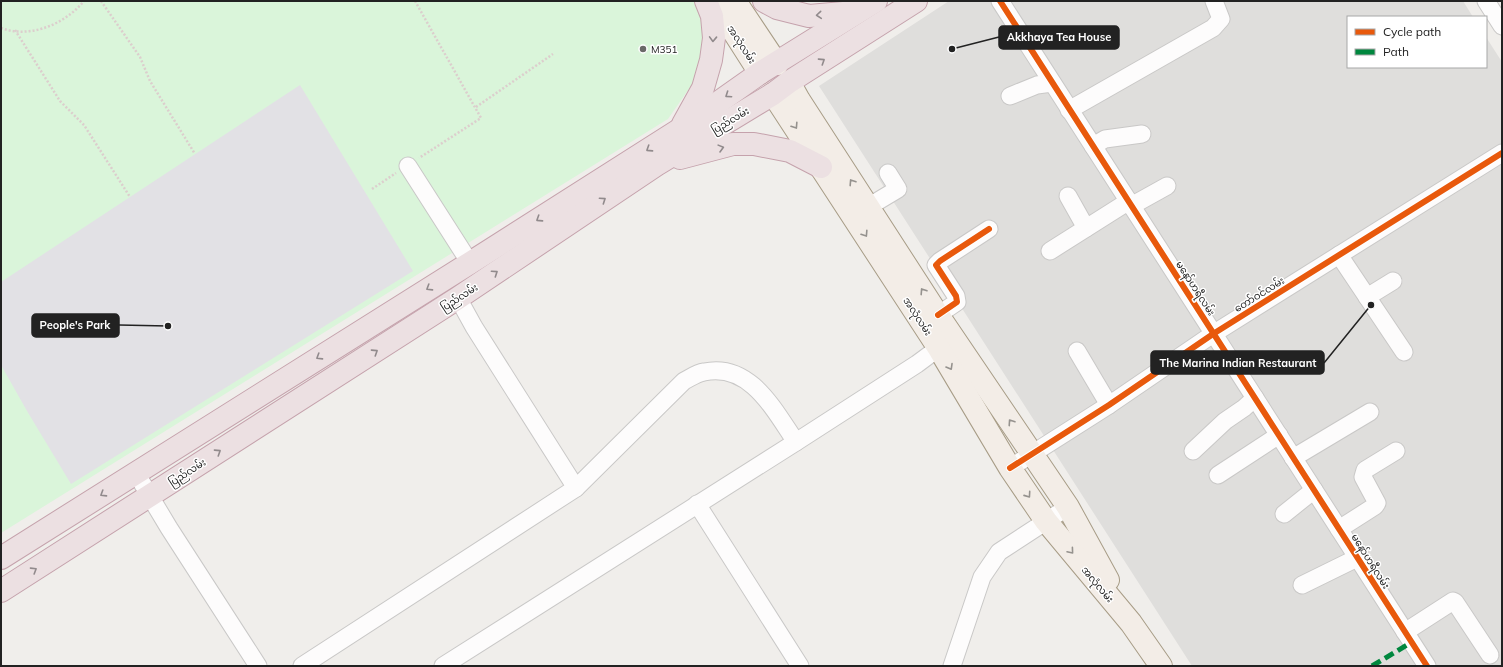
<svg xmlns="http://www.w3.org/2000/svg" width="1503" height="667" viewBox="0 0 1503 667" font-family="Mulish,'Noto Sans Myanmar',sans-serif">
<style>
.residential{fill:#dfdedc}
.park{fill:#daf5da}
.plaza{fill:#e2e1e5}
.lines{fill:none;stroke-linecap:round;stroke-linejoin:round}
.minor-casing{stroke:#c9c8c7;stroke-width:19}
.major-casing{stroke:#a79c86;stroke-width:24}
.highway-casing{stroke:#c5a2ac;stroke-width:24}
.path{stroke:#dccecd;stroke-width:2.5;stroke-dasharray:2 2;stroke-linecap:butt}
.minor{stroke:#fdfcfc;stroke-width:17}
.major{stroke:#f3ede7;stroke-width:22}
.highway{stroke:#ece0e2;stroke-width:22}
.quiet{stroke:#00873e;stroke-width:5;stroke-dasharray:10 5;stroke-linecap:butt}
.cycleway-casing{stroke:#fff;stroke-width:8}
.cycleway{stroke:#e8590c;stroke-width:6}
.oneway{stroke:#918a8c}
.oneway2{stroke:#95928e}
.poi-dot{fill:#6a6968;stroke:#fff;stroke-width:1.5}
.labels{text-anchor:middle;stroke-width:3;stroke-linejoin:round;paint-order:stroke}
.street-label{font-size:10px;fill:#222;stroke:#fff}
.poi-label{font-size:10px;fill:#222;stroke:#fff;text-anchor:start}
.leader{fill:none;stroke:#222;stroke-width:1.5}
.callout-dot{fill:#222;stroke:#fff;stroke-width:1.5}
.callout{fill:#222;stroke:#222;stroke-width:1.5}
.callout-label{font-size:11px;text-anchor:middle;font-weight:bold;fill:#fff}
</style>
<rect width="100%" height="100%" fill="#f0eeeb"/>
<path class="residential" d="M949,1H1463L1473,17H1348V67H1486V37L1502,62V666H1192L819,86Z"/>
<path class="park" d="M1,1H695L705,15L700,73L668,119L1,533Z"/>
<path class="plaza" d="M300,85L413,271L71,484L27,411L1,365V282Z"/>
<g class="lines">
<g class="minor-casing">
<g id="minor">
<path d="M1000,1L1427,666"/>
<path d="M1486,1L1502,26"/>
<path d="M1010,96L1037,85L1052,83"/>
<path d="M1069,110L1213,28L1221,19L1214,1"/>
<path d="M1093,146L1105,139L1142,134"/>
<path d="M408,166L470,263"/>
<path d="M1068,196L1086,228"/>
<path d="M1131,206L1167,186"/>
<path d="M868,207L898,189L888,173"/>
<path d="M1050,251L1129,201"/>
<path d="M1339,255L1404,352"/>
<path d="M1367,297L1393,281"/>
<path d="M458,298L474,327L576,488"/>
<path d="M938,315L957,302L956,296L936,265L940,261L989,229"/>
<path d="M1077,351L1109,405"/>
<path d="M1193,451L1225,421L1244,408L1255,398"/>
<path d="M1293,458L1370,412"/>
<path d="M1010,468L1109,405L1213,334L1502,153"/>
<path d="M136,473L169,528L258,666"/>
<path d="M1218,475L1279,435"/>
<path d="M697,504L800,666"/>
<path d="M1284,514L1314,490"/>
<path d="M1339,529L1375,506L1377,503L1363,477L1365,470L1396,451"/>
<path d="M1302,585L1357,558"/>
<path d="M1405,632L1453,601L1455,602L1490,655"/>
<path d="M302,666L576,488L684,381C690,378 697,373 704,372C750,362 774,410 796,442"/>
<path d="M443,666L796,442L917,364L948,341"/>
<path d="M952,666L982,577L999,552L1068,507"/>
</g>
</g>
<g class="major-casing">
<g id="major">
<path d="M714,1L760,73"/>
<path d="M735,1L777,64"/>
<path d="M789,82L799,100L938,315L1068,507L1108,580"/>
<path d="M773,94L938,347L1010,468L1046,521L1131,623L1161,666"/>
</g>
</g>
<g class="highway-casing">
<g id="highway">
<path d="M764,1L777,8L809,16L855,12"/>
<path d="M683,124L703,88L711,60L714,38L712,16L706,1"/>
<path d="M680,158L733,144H754L790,151L821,167"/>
<path d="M1,558L470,263L682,128L760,73L876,1"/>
<path d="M1,591L458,298L656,165L773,94L789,82L916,1"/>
</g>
</g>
<g class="path">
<path d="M101,1L140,57L150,81L195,154"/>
<path d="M415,1L481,118L419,158"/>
<path d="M1,28C30,39 65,24 84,1"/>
<path d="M15,30L60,101L84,125L130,197"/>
<path d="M476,107L553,54"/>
<path d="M372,189L396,173"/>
</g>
<use href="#minor" class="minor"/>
<use href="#major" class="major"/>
<use href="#highway" class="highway"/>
<path class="quiet" d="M1372,666L1412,642"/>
<g class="cycleway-casing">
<g id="cycleway">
<path d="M1000,1L1427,666"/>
<path d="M938,315L957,302L956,296L936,265L940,261L989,229"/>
<path d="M1010,468L1109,405L1213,334L1502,153"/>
</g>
</g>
<use href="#cycleway" class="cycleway"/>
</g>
<defs><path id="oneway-chevron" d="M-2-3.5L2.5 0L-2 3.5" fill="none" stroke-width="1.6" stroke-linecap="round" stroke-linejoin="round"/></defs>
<g class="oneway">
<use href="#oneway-chevron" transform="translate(819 15) rotate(175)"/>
<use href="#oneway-chevron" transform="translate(713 39) rotate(92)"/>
<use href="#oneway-chevron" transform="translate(822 61) rotate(-33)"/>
<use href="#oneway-chevron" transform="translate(728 95) rotate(146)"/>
<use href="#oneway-chevron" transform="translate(721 148) rotate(-15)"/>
<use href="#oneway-chevron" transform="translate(649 149) rotate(147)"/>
<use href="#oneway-chevron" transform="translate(603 200) rotate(-34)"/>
<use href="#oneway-chevron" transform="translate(539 219) rotate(147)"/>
<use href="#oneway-chevron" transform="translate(495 273) rotate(-34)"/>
<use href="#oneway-chevron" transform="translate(429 288) rotate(148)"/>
<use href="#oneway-chevron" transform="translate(375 352) rotate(-33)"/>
<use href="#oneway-chevron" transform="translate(319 357) rotate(148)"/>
<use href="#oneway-chevron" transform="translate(218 452) rotate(-33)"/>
<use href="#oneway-chevron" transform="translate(103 494) rotate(148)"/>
<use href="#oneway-chevron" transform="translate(34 570) rotate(-32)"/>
</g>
<g class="oneway2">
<use href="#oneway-chevron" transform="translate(795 126) rotate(57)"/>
<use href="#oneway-chevron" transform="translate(852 182) rotate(-123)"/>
<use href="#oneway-chevron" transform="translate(865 234) rotate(57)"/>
<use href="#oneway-chevron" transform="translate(923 291) rotate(-123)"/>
<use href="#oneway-chevron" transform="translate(950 367) rotate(60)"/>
<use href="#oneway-chevron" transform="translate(1011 422) rotate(-124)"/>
<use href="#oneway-chevron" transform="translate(1028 495) rotate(55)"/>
<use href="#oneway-chevron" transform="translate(1071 551) rotate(50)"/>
</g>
<circle class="poi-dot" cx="643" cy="49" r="4"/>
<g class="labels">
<g class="street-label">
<text transform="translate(742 44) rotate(57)" y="4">အလုံလမ်း</text>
<text transform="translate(730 120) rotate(-31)" y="4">ပြည်လမ်း</text>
<text transform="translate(1196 288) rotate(57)" y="4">မနော်ဟရီလမ်း</text>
<text transform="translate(1259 294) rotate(-32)" y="4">တော်ဝင်လမ်း</text>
<text transform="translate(459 297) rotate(-33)" y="4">ပြည်လမ်း</text>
<text transform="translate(918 316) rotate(57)" y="4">အလုံလမ်း</text>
<text transform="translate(187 472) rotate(-33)" y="4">ပြည်လမ်း</text>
<text transform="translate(1371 561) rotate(58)" y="4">မနော်ဟရီလမ်း</text>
<text transform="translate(1098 584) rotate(50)" y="4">အလုံလမ်း</text>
</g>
<g class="poi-label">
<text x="651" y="53">M351</text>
</g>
</g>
<path class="leader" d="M952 49L999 37M168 326L119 325M1371 305L1324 363"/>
<g class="callout-dot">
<circle cx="952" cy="49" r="4"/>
<circle cx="168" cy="326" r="4"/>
<circle cx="1371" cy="305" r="4"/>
</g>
<g class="callout">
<rect x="999" y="26" width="120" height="23" rx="4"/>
<rect x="32" y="314" width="87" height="23" rx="4"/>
<rect x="1151" y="351" width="173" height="23" rx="4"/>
</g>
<g class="callout-label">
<text x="1059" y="41">Akkhaya Tea House</text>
<text x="75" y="329">People's Park</text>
<text x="1238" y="367">The Marina Indian Restaurant</text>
</g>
<rect width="1503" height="667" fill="none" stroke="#222222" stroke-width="4"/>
<rect x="1347" y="16" width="140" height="52" fill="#ffffff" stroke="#a7a7a7"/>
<rect x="1355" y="29" width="20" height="6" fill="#e8590c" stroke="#a7a7a7"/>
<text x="1383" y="36" font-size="12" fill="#222222">Cycle path</text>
<rect x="1355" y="49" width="20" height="6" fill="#00873e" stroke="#a7a7a7"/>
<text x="1383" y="56" font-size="12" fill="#222222">Path</text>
</svg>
